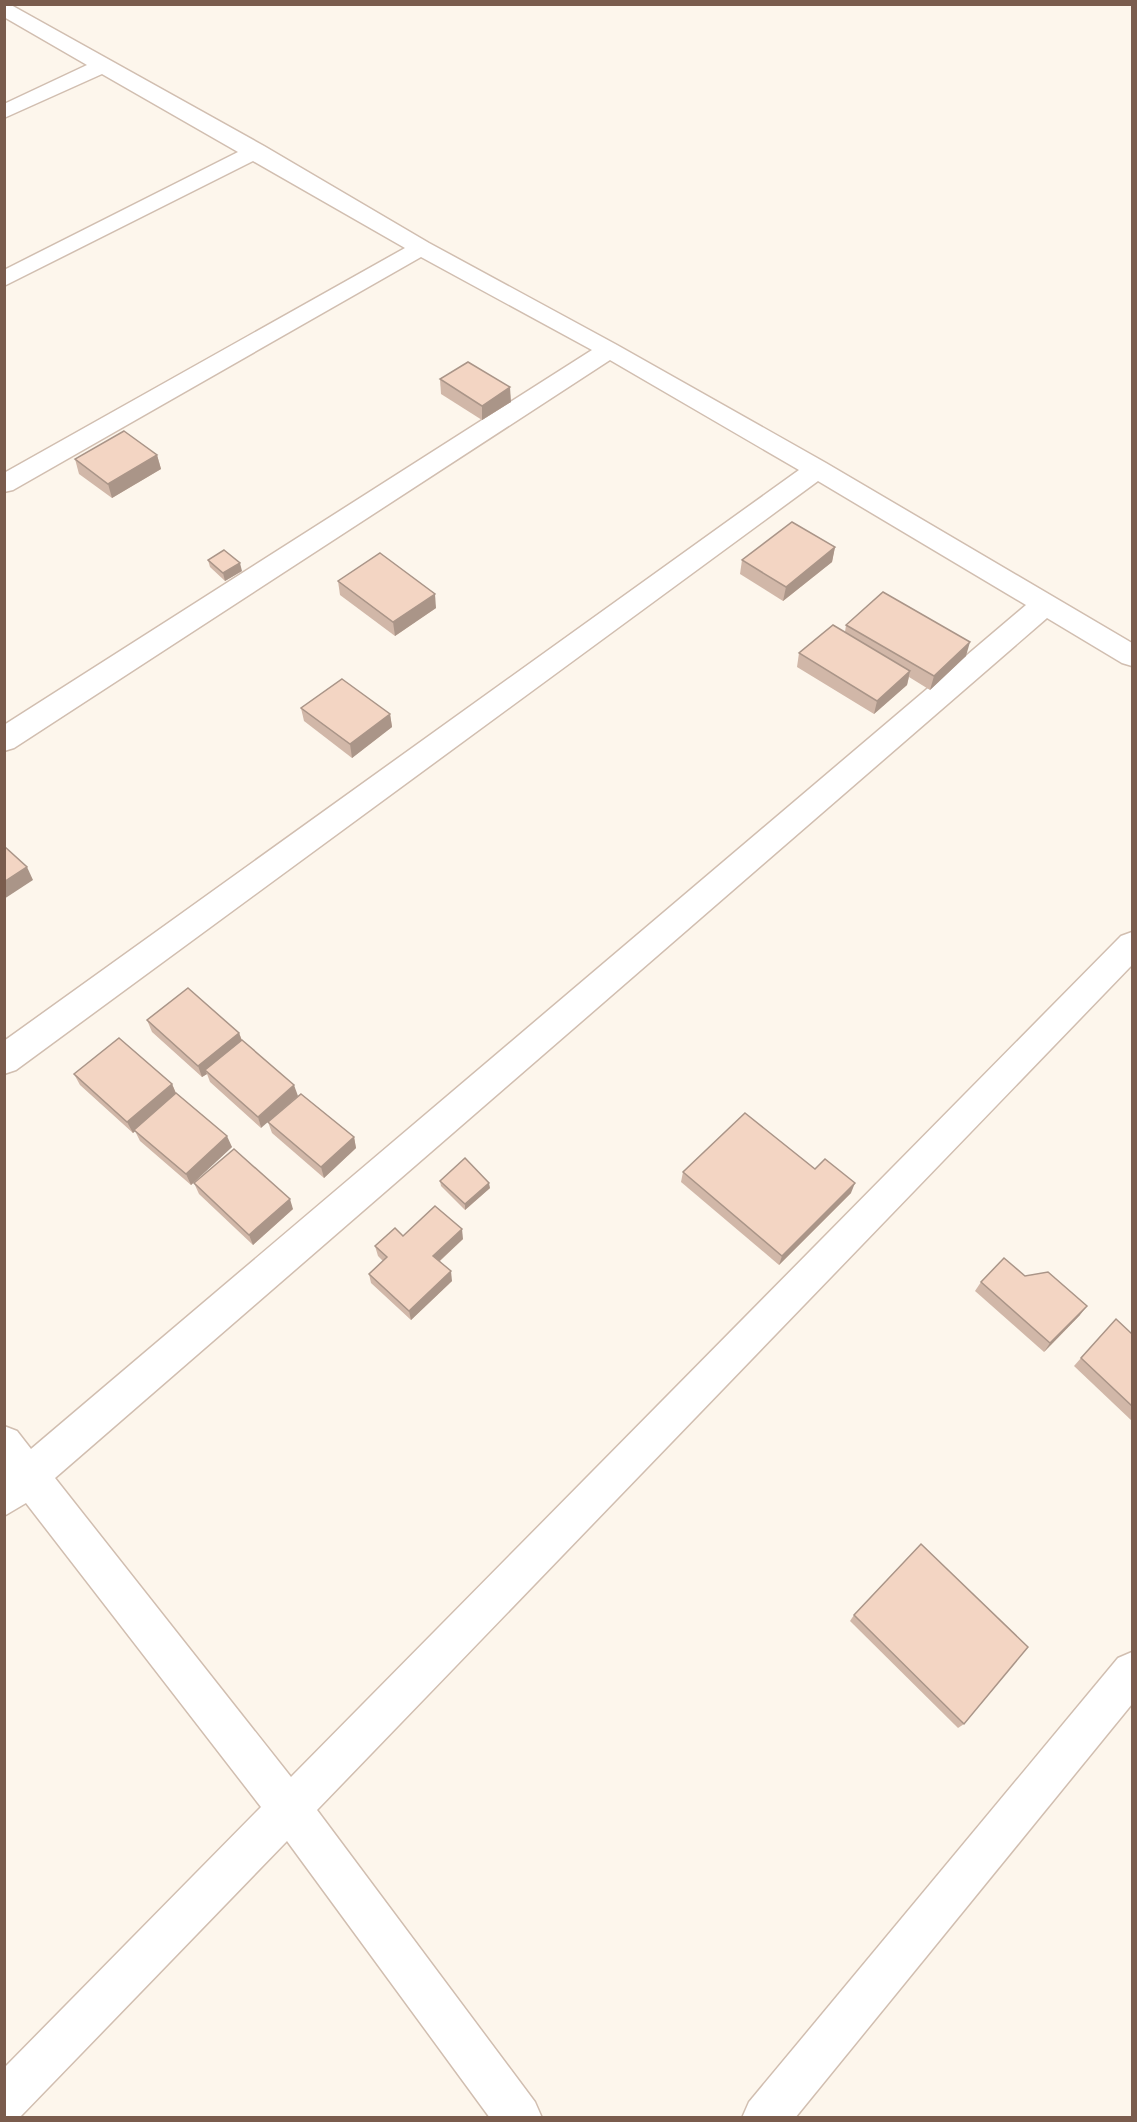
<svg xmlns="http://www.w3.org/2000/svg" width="1137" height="2122" viewBox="0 0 1137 2122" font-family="Signika,sans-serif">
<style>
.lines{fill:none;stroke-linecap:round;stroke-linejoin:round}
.minor-casing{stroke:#d1beb0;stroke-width:3}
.minor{fill:#fff;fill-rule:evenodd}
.wall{fill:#d1b7a8}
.shaded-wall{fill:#aa9588}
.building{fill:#f3d5c3;stroke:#aa9588;stroke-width:1.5}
</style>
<rect width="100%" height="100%" fill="#fdf6ec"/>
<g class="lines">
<g class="minor-casing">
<g id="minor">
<path d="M4,4L11,5L264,146L429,243L617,345L826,463L1132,643V666L1122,663L1047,618L55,1478L291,1777L1121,936L1132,932V965L317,1810L535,2102L542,2118H490L287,1841L20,2117L4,2118V2068L261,1807L26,1503L4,1516V1426L17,1431L31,1449L1026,605L818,481L16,1070L4,1074V1041L799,470L610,360L14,748L4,751V725L592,350L421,257L13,490L4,492V473L405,248L253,161L4,286V270L238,152L102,74L4,118V104L87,65L4,17Z"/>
<path d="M1132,1652V1704L795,2118H742L749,2102L1118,1658Z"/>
</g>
</g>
<use href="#minor" class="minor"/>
</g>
<g class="wall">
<path d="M440,379L511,402L482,420L441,394Z"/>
<path d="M157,455L161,469L112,498L79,474L75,459Z"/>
<path d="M835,547L832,562L783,601L740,574L742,560Z"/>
<path d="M208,560L242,571L225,581L210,567Z"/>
<path d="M338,581L436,608L395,636L340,595Z"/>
<path d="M846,625L966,656L930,690L909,677L907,685L874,714L797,667L799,653L845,632Z"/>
<path d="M301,708L390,714L392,727L352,758L304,721Z"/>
<path d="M147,1020L239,1033L242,1040L261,1128L210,1082L207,1074L202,1077L152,1032Z"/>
<path d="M74,1074L172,1084L176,1093L232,1147L191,1185L140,1141L135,1131L133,1133L80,1085Z"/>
<path d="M268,1122L354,1137L356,1148L324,1178L272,1133Z"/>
<path d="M815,1169L851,1193L779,1265L681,1182L683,1172Z"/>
<path d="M440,1181L490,1188L465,1210L441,1186Z"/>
<path d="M194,1183L293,1209L253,1245L199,1194Z"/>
<path d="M403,1236L463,1239L440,1261L452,1281L411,1320L371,1283L369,1274L383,1261L378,1256L375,1246Z"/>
<path d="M1025,1276L1080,1315L1044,1352L975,1291L981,1282Z"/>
<path d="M1132,1334V1421L1074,1366L1081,1358Z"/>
<path d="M854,1615L964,1724L958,1728L850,1621Z"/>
</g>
<g class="shaded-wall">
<path d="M510,387L511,402L482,420V406Z"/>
<path d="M157,455L161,469L112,498L108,484Z"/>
<path d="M835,547L832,562L783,601L786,587Z"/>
<path d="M240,563L242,571L225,581L223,573Z"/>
<path d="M435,594L436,608L395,636L393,622Z"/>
<path d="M970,642L966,656L930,690L934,676Z"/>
<path d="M910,671L907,685L874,714L877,701Z"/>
<path d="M390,714L392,727L352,758L350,744Z"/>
<path d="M27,867L33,880L4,899V882Z"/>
<path d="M239,1033L243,1044L205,1070L207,1074L202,1077L198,1066Z"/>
<path d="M172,1084L177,1096L133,1133L127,1122Z"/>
<path d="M294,1085L298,1096L261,1128L258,1117Z"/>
<path d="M227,1136L232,1147L191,1185L186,1174Z"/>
<path d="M354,1137L356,1148L324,1178L321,1167Z"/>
<path d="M489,1183L490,1188L465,1210V1204Z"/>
<path d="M855,1183L851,1193L779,1265L782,1256Z"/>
<path d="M290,1199L293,1209L253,1245L249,1235Z"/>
<path d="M462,1229L463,1239L435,1265L433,1256Z"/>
<path d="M451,1271L452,1281L411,1320L409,1311Z"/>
<path d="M1087,1306L1080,1315L1044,1352L1050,1343Z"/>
</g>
<g class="building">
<path d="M468,362L510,387L482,406L440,379Z"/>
<path d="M124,431L157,455L108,484L75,459Z"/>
<path d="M792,522L835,547L786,587L742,560Z"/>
<path d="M224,550L240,563L223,573L208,560Z"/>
<path d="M380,553L435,594L393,622L338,581Z"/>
<path d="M883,592L970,642L934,676L846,625Z"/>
<path d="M833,625L910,671L877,701L799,653Z"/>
<path d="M342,679L390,714L350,744L301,708Z"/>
<path d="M4,846L27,867L4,882Z"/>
<path d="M188,988L239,1033L198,1066L147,1020Z"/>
<path d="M119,1038L172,1084L127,1122L74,1074Z"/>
<path d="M242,1040L294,1085L258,1117L205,1070Z"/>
<path d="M176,1093L227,1136L186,1174L134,1130Z"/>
<path d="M301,1094L354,1137L321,1167L268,1122Z"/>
<path d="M745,1113L815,1169L825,1159L855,1183L782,1256L683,1172Z"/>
<path d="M234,1149L290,1199L249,1235L194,1183Z"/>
<path d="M465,1158L489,1183L465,1204L440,1181Z"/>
<path d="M435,1206L462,1229L433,1256L451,1271L409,1311L369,1274L387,1257L375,1246L395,1228L403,1236Z"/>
<path d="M1004,1258L1025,1276L1048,1272L1087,1306L1050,1343L981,1282Z"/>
<path d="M1116,1319L1132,1334V1406L1081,1358Z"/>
<path d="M921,1544L1028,1647L964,1724L854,1615Z"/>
</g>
<rect width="1137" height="2122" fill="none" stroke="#7a5c4d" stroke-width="12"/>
</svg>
